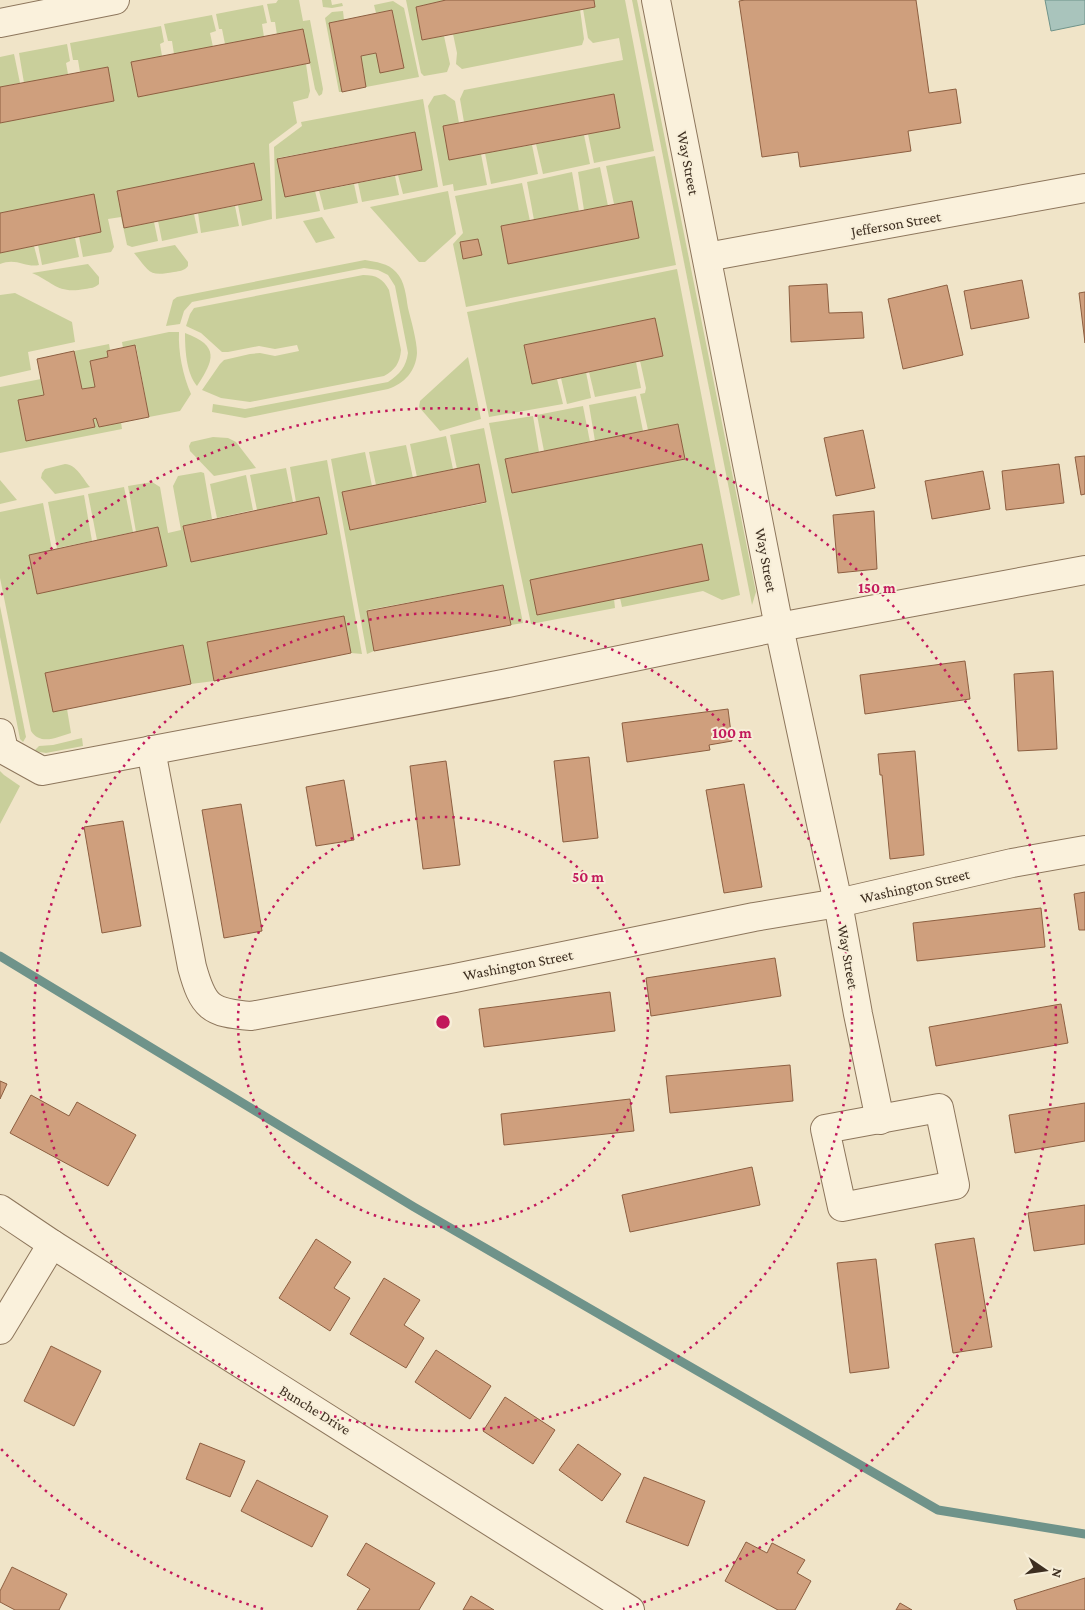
<svg xmlns="http://www.w3.org/2000/svg" width="1085" height="1610" viewBox="0 0 1085 1610" font-family="'Crimson Pro',serif">
<style>
.green{fill:#c9cf9b;fill-rule:evenodd}
.water{fill:#a9c4bc;stroke:#6f938a}
.lines{fill:none;stroke-linecap:round;stroke-linejoin:round}
.stream{stroke:#6f938a;stroke-width:9}
.building{fill:#cf9f7d;stroke:#8d5f41}
.minor-casing{stroke:#8d765c;stroke-width:30}
.minor{stroke:#faf1dc;stroke-width:28}
.ring{fill:none;stroke:#c2185b;stroke-width:2.5;stroke-dasharray:2.5 5}
.labels{text-anchor:middle;stroke-width:4;stroke-linejoin:round;paint-order:stroke}
.street-label{font-size:15px;fill:#3d2e20;stroke:#f7eed8}
.centre{fill:#c2185b;stroke:#f7eed8;stroke-width:2.5}
.ring-label{font-size:15px;text-anchor:middle;font-weight:bold;fill:#c2185b;stroke:#f7eed8;stroke-width:4;stroke-linejoin:round;paint-order:stroke}
</style>
<rect width="100%" height="100%" fill="#f0e4c8"/>
<g class="green">
<path d="M278,0H299L303,21L310,20L323,89L322,94L319,96L315,89L303,29L277,35L275,22H271L267,4L276,3Z"/>
<path d="M322,0H331L332,5L342,3L343,6L332,8L323,7Z"/>
<path d="M406,0H446L416,7L422,40L444,36L450,64L447,72L424,76L421,73Z"/>
<path d="M594,0H625L654,151L594,163L588,134L620,128L614,94L464,122L460,99L464,90L623,60L619,38L593,43L588,38L583,9L595,7Z"/>
<path d="M632,0H637L756,592L752,605Z"/>
<path d="M393,1L404,8L419,77L366,87L361,56L376,53L404,68L392,10L376,13L374,5Z"/>
<path d="M263,5L267,23L262,24L264,37L225,44L222,29H219L216,14Z"/>
<path d="M580,9L584,39L582,45L462,69L456,64L457,53L453,34Z"/>
<path d="M343,11L344,20L329,23L342,92H339L325,18L332,12Z"/>
<path d="M212,15L216,31L210,33L213,47L174,54L172,41H168L164,24Z"/>
<path d="M161,26L164,42L160,44L162,56L131,63L138,96L306,64L310,91L308,98L293,102L297,123L269,144L272,219L242,226L238,205L262,200L254,163L117,191L124,228L154,222L158,241L132,247L127,245L121,217L108,219L114,247L111,252L83,257L79,237L101,232L93,195L0,213V123L114,101L108,67L80,72L78,60H73L70,43Z"/>
<path d="M67,44L70,61L66,63L68,74L24,83L19,53Z"/>
<path d="M14,54L20,83L0,87V57Z"/>
<path d="M445,94L455,101L459,123L449,160L481,154L487,185L454,191L453,184L443,186L428,106L434,96Z"/>
<path d="M423,99L438,187L403,194L398,175L422,170L415,132L278,158L285,197L315,191L320,211L276,219L274,147L302,126L301,122Z"/>
<path d="M584,135L590,164L543,174L536,144Z"/>
<path d="M532,145L538,174L491,184L485,153Z"/>
<path d="M655,156L676,265L466,307L453,244L463,233L455,196L522,183L530,221L501,226L508,264L639,238L632,201L614,204L606,166ZM478,239L481,255L464,259L460,243Z"/>
<path d="M600,167L608,206L584,210L578,172Z"/>
<path d="M572,172L579,211L534,220L527,182Z"/>
<path d="M395,176L399,195L362,202L358,183Z"/>
<path d="M354,184L358,203L324,210L319,191Z"/>
<path d="M448,191L456,234L425,262H419L370,207Z"/>
<path d="M235,206L239,226L201,233L198,213Z"/>
<path d="M194,214L198,233L162,241L158,221Z"/>
<path d="M322,217L335,238L316,243L303,221Z"/>
<path d="M75,238L79,257L42,265L38,245Z"/>
<path d="M175,245L188,262V266C184,271 180,271 174,272C148,277 150,272 134,253Z"/>
<path d="M34,246L39,265C26,268 16,257 0,264V253Z"/>
<path d="M365,260C376,262 388,263 396,272C405,281 406,296 408,308C411,320 417,341 417,353C416,371 404,384 388,389L245,418L212,412L213,404L245,409L388,382C400,374 406,367 408,353L395,286L388,275L378,270L364,268L192,302L184,311L180,324L166,326L173,300L177,297Z"/>
<path d="M88,264L99,277V284C95,288 91,288 85,289C57,294 55,283 32,273Z"/>
<path d="M677,269L740,595L722,600L703,591L622,607L620,598L614,599L615,608L531,624L489,423L533,416L539,452L505,459L512,493L684,459L678,425L648,430L640,394L645,393L646,388L640,361L663,356L655,318L524,345L532,384L557,379L563,404L489,417L467,312Z"/>
<path d="M363,275C377,275 383,279 389,290L401,350C400,363 395,370 384,376L250,402L221,398L202,390L220,364L224,360L250,354L260,353L275,356L299,351L297,345L275,349L259,346L228,352H222L201,333L186,326L190,314L194,308Z"/>
<path d="M15,293L72,322L75,342L28,352L31,370L0,377V295Z"/>
<path d="M169,332H179C178,352 183,376 191,394L180,411L149,417L136,346L123,348L122,342Z"/>
<path d="M185,333C220,346 214,360 197,386C186,373 185,349 185,333Z"/>
<path d="M109,344L110,350L107,351L108,357L90,361L95,387L82,389L74,351Z"/>
<path d="M468,357L481,419L440,431L419,407L420,401Z"/>
<path d="M636,362L641,388L595,397L589,372Z"/>
<path d="M586,372L591,398L567,404L561,378Z"/>
<path d="M41,379L44,395L18,400L26,441L95,427L93,419L96,418L99,427L121,422L122,429L0,453V387Z"/>
<path d="M636,396L643,431L595,441L589,405Z"/>
<path d="M583,406L590,442L544,451L537,415Z"/>
<path d="M484,428L523,623L511,625L503,585L367,610L374,651L367,654L331,459L365,452L372,486L342,492L350,530L486,503L479,465L457,469L450,435Z"/>
<path d="M446,436L453,469L417,477L410,444Z"/>
<path d="M213,437L228,438L236,442L256,468L214,476L190,451L189,446L191,442Z"/>
<path d="M406,445L413,478L376,485L369,452Z"/>
<path d="M327,460L362,654L351,653L343,616L207,642L214,681L191,684L183,645L45,674L53,711L67,709L71,733C57,737 41,746 31,731L0,578V512L43,503L52,550L29,555L37,593L166,566L158,527L136,532L128,486L152,482L160,487L168,533L181,530L173,486L178,476L201,472L204,473L212,519L183,526L191,562L326,534L319,497L296,502L290,467Z"/>
<path d="M65,464C76,464 83,479 90,487L55,494L41,478L42,473L45,469Z"/>
<path d="M286,468L293,502L257,510L250,475Z"/>
<path d="M246,475L253,510L217,518L210,484Z"/>
<path d="M0,480L17,500L0,504Z"/>
<path d="M124,487L133,532L97,540L88,494Z"/>
<path d="M84,495L92,541L57,548L48,502Z"/>
<path d="M0,606L26,737L23,742L20,739L0,637Z"/>
<path d="M82,738L83,746L46,753L34,751L39,746L53,745Z"/>
<path d="M0,771L4,775L20,786L0,824Z"/>
</g>
<path class="water" d="M1045,0H1085V24L1051,31Z"/>
<g class="lines">
<path class="stream" d="M0,956L414,1207L938,1510L1085,1534"/>
</g>
<g class="building">
<path d="M446,0H594L595,7L422,40L416,7Z"/>
<path d="M745,0H916L929,93L956,89L961,123L908,131L911,151L800,167L798,152L762,157L739,1Z"/>
<path d="M392,10L404,68L380,73L376,53L361,56L366,87L342,92L329,23Z"/>
<path d="M303,29L310,63L138,97L131,62Z"/>
<path d="M108,67L114,101L0,123V87Z"/>
<path d="M614,94L620,128L449,160L443,126Z"/>
<path d="M415,132L422,170L285,197L277,159Z"/>
<path d="M254,163L262,200L124,228L117,191Z"/>
<path d="M94,194L101,232L0,253V213Z"/>
<path d="M632,201L639,238L508,264L501,226Z"/>
<path d="M478,239L482,255L463,259L460,242Z"/>
<path d="M1022,280L1029,318L971,329L964,291Z"/>
<path d="M827,284L829,313L862,312L864,338L791,342L789,286Z"/>
<path d="M947,285L963,355L903,369L888,299Z"/>
<path d="M1085,292V343L1079,293Z"/>
<path d="M655,318L663,356L532,384L524,345Z"/>
<path d="M135,345L149,417L99,427L96,418L93,419L95,427L26,441L18,400L44,395L37,359L74,351L82,389L95,387L90,361L108,357L107,351Z"/>
<path d="M678,424L685,459L512,493L505,459Z"/>
<path d="M863,430L875,488L836,496L824,438Z"/>
<path d="M1085,456V494L1081,495L1075,457Z"/>
<path d="M479,464L486,502L350,530L342,492Z"/>
<path d="M1059,464L1064,503L1006,510L1002,471Z"/>
<path d="M983,471L990,509L932,519L925,481Z"/>
<path d="M319,497L327,534L191,562L183,526Z"/>
<path d="M874,511L877,569L838,573L833,515Z"/>
<path d="M158,527L167,566L37,594L29,555Z"/>
<path d="M702,544L709,580L537,615L530,580Z"/>
<path d="M503,585L511,625L374,651L367,611Z"/>
<path d="M344,616L351,653L214,681L207,642Z"/>
<path d="M183,645L191,684L53,712L45,673Z"/>
<path d="M965,661L970,699L865,714L860,675Z"/>
<path d="M1053,671L1057,749L1018,751L1014,674Z"/>
<path d="M728,709L732,741L709,745L710,750L627,762L622,723Z"/>
<path d="M915,751L924,855L890,859L882,775H880L878,754Z"/>
<path d="M589,757L598,838L563,842L554,761Z"/>
<path d="M446,761L460,865L423,869L410,766Z"/>
<path d="M344,780L354,840L316,846L306,787Z"/>
<path d="M744,784L762,887L724,893L706,790Z"/>
<path d="M241,804L262,931L224,938L202,810Z"/>
<path d="M123,821L141,926L102,933L84,827Z"/>
<path d="M1085,892V930H1079L1074,894Z"/>
<path d="M1041,908L1045,947L917,961L913,923Z"/>
<path d="M775,958L781,996L651,1016L646,978Z"/>
<path d="M610,992L615,1031L484,1047L479,1009Z"/>
<path d="M1061,1004L1068,1043L936,1066L929,1027Z"/>
<path d="M790,1065L793,1101L670,1113L666,1076Z"/>
<path d="M0,1081L7,1084L0,1099Z"/>
<path d="M31,1095L69,1116L77,1102L136,1135L108,1186L10,1133Z"/>
<path d="M630,1099L634,1131L504,1145L501,1114Z"/>
<path d="M1085,1103V1141L1015,1153L1009,1115Z"/>
<path d="M752,1167L760,1205L630,1232L622,1195Z"/>
<path d="M1085,1205V1244L1034,1251L1028,1213Z"/>
<path d="M974,1238L992,1347L953,1353L935,1244Z"/>
<path d="M316,1239L351,1262L334,1288L350,1298L330,1331L279,1298Z"/>
<path d="M876,1259L889,1368L850,1373L837,1263Z"/>
<path d="M384,1278L420,1300L404,1325L424,1338L406,1368L350,1334Z"/>
<path d="M51,1346L101,1371L74,1426L24,1401Z"/>
<path d="M436,1350L491,1386L470,1419L415,1382Z"/>
<path d="M505,1397L555,1430L533,1464L483,1431Z"/>
<path d="M200,1443L245,1461L230,1497L186,1479Z"/>
<path d="M578,1444L621,1474L602,1501L559,1470Z"/>
<path d="M644,1477L705,1501L688,1546L626,1522Z"/>
<path d="M257,1480L328,1516L312,1547L241,1511Z"/>
<path d="M746,1542L767,1553L772,1543L805,1560L797,1573L811,1581L795,1610H778L725,1581Z"/>
<path d="M366,1543L435,1583L419,1610H357L370,1589L347,1575Z"/>
<path d="M12,1567L67,1594L59,1610H15L0,1602V1591Z"/>
<path d="M1085,1578V1610H1017L1014,1600Z"/>
<path d="M471,1596L494,1610H463Z"/>
<path d="M900,1603L912,1610H896Z"/>
</g>
<g class="lines">
<g class="minor-casing">
<g id="minor">
<path d="M656,0L779,627L838,903L858,1014L880,1120"/>
<path d="M0,23L115,0"/>
<path d="M707,257L1085,188"/>
<path d="M0,733L4,750L42,771L508,683L779,627L1085,570"/>
<path d="M151,750L192,967C203,1007 210,1013 251,1016L455,978L754,917L838,903L1012,863L1085,850"/>
<path d="M939,1108L955,1185L842,1207L825,1129Z"/>
<path d="M0,1209L52,1244L630,1610"/>
<path d="M0,1330L52,1244"/>
</g>
</g>
<use href="#minor" class="minor"/>
</g>
<g class="ring">
<circle cx="443" cy="1022" r="205"/>
<circle cx="443" cy="1022" r="409"/>
<path d="M263 1609A614 614 0 0 1 1 1449M1 595A614 614 0 1 1 623 1609"/>
</g>
<g class="labels">
<g class="street-label">
<text transform="translate(688 163) rotate(79)" y="5">Way Street</text>
<text transform="translate(896 224) rotate(-10)" y="5">Jefferson Street</text>
<text transform="translate(766 560) rotate(79)" y="5">Way Street</text>
<text transform="translate(915 886) rotate(-13)" y="5">Washington Street</text>
<text transform="translate(848 957) rotate(80)" y="5">Way Street</text>
<text transform="translate(518 965) rotate(-11)" y="5">Washington Street</text>
<text transform="translate(315 1410) rotate(32)" y="5">Bunche Drive</text>
</g>
</g>
<circle cx="443" cy="1022" r="8" class="centre"/>
<g class="ring-label">
<text x="877" y="593">150 m</text>
<text x="732" y="738">100 m</text>
<text x="588" y="882">50 m</text>
</g>
<g transform="translate(1045 1570) rotate(103)" stroke="#f7eed8" stroke-width="4" paint-order="stroke">
<path d="M0-4L9 19L0 12L-9 19Z" fill="#3d2e20"/>
<text y="-8" font-size="14" font-weight="bold" text-anchor="middle" fill="#3d2e20">N</text>
</g>
</svg>
